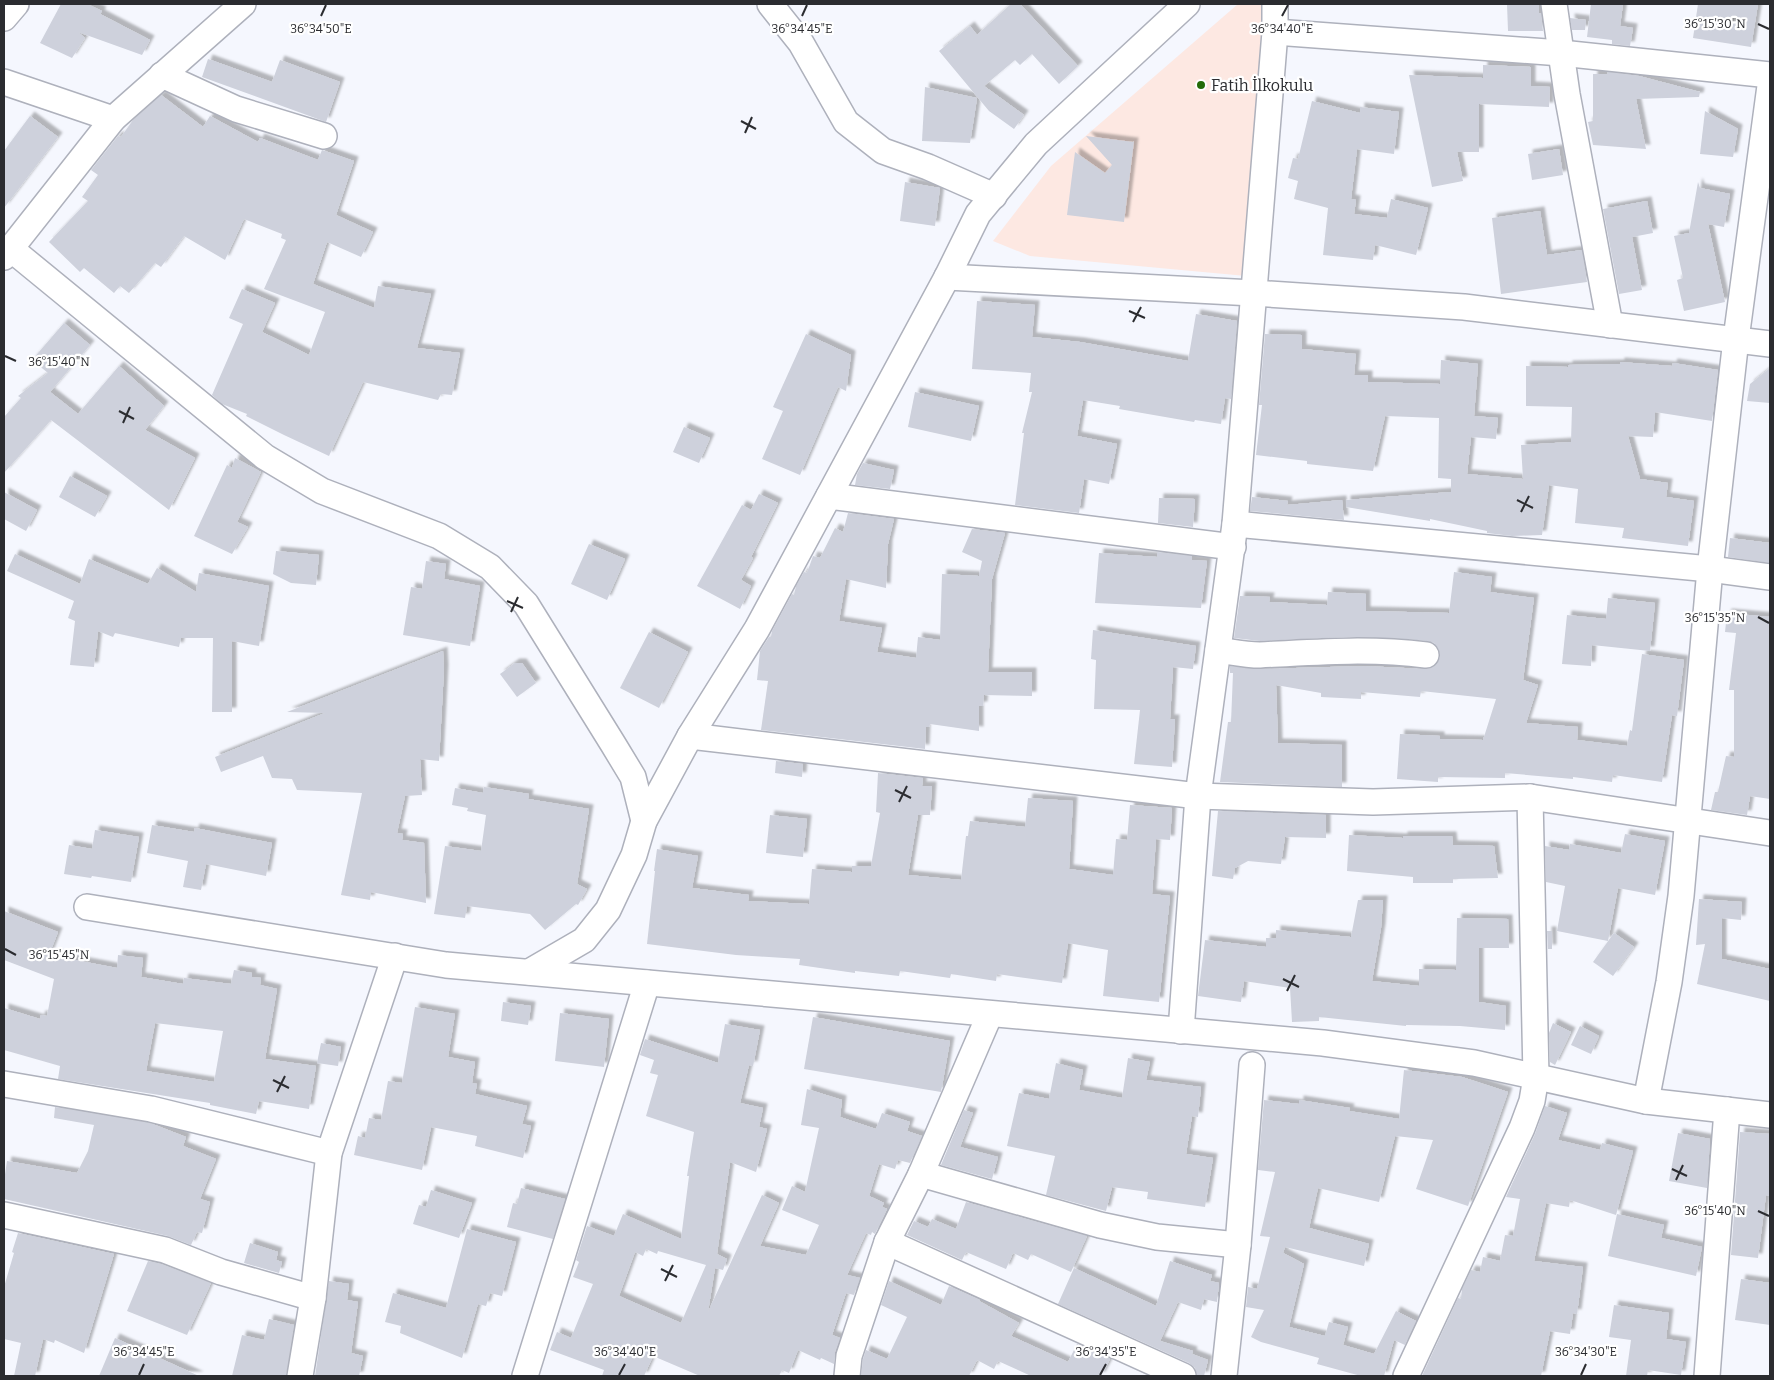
<svg xmlns="http://www.w3.org/2000/svg" width="1774" height="1380" viewBox="0 0 1774 1380" font-family="Bitter,serif">
<style>
.education{fill:#fde8e2}
.building{fill:#ced1dc;fill-rule:evenodd;filter:url(#shadow)}
.lines{fill:none;stroke-linecap:round;stroke-linejoin:round}
.street-casing{stroke:#aeb1bc;stroke-width:28}
.street{stroke:#fff;stroke-width:25}
.ticks{fill:none;stroke:#2b2c30;stroke-width:2}
.poi-dot{fill:#236b08;stroke:#fff;stroke-width:2}
.labels{text-anchor:middle;stroke-width:4.5;stroke-linejoin:round;paint-order:stroke}
.poi-label{font-size:16px;fill:#2b2c30;stroke:#fff;text-anchor:start}
.ticks-label{font-size:12px;text-anchor:middle;fill:#2b2c30;stroke:#fff;stroke-width:4.5;stroke-linejoin:round;paint-order:stroke}
</style>
<defs>
<filter id="shadow"><feDropShadow dx="4.5" dy="-4.5" stdDeviation="1" flood-color="#0004"/></filter>
</defs>
<rect width="100%" height="100%" fill="#f5f7fe"/>
<path class="education" d="M1238,4H1263L1246,276L1030,256L993,241L1051,166Z"/>
<g class="building">
<path d="M61,4H87L102,11L100,14L150,40L142,55L78,32L85,38L72,58L40,43Z"/>
<path d="M1011,4H1020L1078,66L1059,84L1032,54L1020,65L1015,60L984,86L1024,115L1014,129L989,111L939,51L970,26L977,35Z"/>
<path d="M1507,4H1539V13H1541L1543,31H1508Z"/>
<path d="M1591,4H1623L1620,26L1633,28L1630,46L1612,44V40L1587,37Z"/>
<path d="M1698,4H1758L1751,47L1693,38Z"/>
<path d="M1570,18L1586,20L1585,30H1572Z"/>
<path d="M208,59L272,82L280,60L340,82L326,122L202,77Z"/>
<path d="M1483,65L1531,67V86L1550,87L1549,107L1479,104V152H1457L1463,181L1432,187L1409,75L1483,78Z"/>
<path d="M1608,72L1639,76L1700,92L1699,97L1636,99L1646,149L1593,145L1588,122L1593,121V74H1607Z"/>
<path d="M925,87L977,98L970,143L922,141Z"/>
<path d="M161,95L203,127L210,116L258,142L260,138L318,160L322,150L354,161L336,215L373,232L361,257L327,242L313,284L374,308L378,286L431,294L417,348L460,353L452,395L441,394L438,400L363,382L329,456L284,435L246,416L247,414L222,404L212,395L243,324L229,318L242,289L275,303L262,332L309,355L325,312L264,289L286,240L281,238L282,234L244,219L225,260L184,236L161,267L155,263L129,293L120,286L114,293L84,268L80,272L49,242L88,201L82,197L98,175L91,170L118,136L121,137L133,120Z"/>
<path d="M1312,101L1360,113V107L1399,112L1394,154L1357,149L1351,199L1356,200L1354,214L1387,218L1391,199L1428,208L1416,255L1375,245L1373,260L1323,255L1328,208L1294,199L1298,181L1288,178L1293,158L1298,159Z"/>
<path d="M1705,111L1738,129L1733,157L1700,154Z"/>
<path d="M30,116L58,137L4,208V151Z"/>
<path d="M1086,136L1133,142L1134,141L1124,222L1067,215L1075,152L1105,173L1112,165Z"/>
<path d="M1559,149L1563,175L1532,180L1528,154Z"/>
<path d="M905,182L940,188L935,226L900,221Z"/>
<path d="M1698,182L1700,188L1730,194L1724,227L1708,224L1725,302L1684,311L1677,280L1683,278L1674,236L1689,233Z"/>
<path d="M1647,201L1653,233L1632,237L1642,290L1619,294L1603,209Z"/>
<path d="M1540,211L1547,255L1582,250L1587,282L1501,294L1492,218Z"/>
<path d="M977,301L1035,305L1032,337L1080,342L1188,361L1196,314L1237,321L1231,399L1225,398L1221,424L1195,420L1194,422L1119,409L1120,406L1083,400L1077,436L1117,444L1109,484L1084,479L1079,513L1015,505L1024,433H1022L1032,392H1029L1031,373L972,369Z"/>
<path d="M64,323L90,345L50,392L78,414L119,366L164,406L145,430L195,458L169,510L51,420L4,473V417L21,398L18,396L48,373L32,360Z"/>
<path d="M806,334L851,355L846,391L838,387L800,475L762,459L783,411L773,407Z"/>
<path d="M1265,334L1302,335V349L1356,354L1354,375H1368V382L1440,384L1441,360L1478,364L1474,416L1498,418L1496,439L1471,437L1467,474L1523,479L1521,445L1571,442L1572,407L1526,406V366L1568,367V365L1620,364V362L1672,366L1673,363L1718,370L1712,421L1655,412L1653,437L1628,436L1640,479L1668,483L1666,497L1694,501L1688,546L1622,538L1624,528L1575,523L1578,489L1549,485L1542,535L1512,536L1487,533V531L1430,519V521L1346,507V500L1451,492V479L1438,478L1439,418L1385,416L1373,471L1307,464V461L1256,455L1262,405H1259Z"/>
<path d="M1770,368V403L1747,401L1750,384Z"/>
<path d="M915,392L979,406L971,441L908,427Z"/>
<path d="M684,427L710,438L699,463L673,452Z"/>
<path d="M235,458L261,472L237,522L248,527L232,554L194,536L227,465L232,468Z"/>
<path d="M863,463L894,470L890,489L855,485L857,474Z"/>
<path d="M70,476L107,496L95,517L59,497Z"/>
<path d="M4,492L37,510L26,531L4,519Z"/>
<path d="M759,494L778,503L751,557L753,558L741,580L751,586L740,609L697,586L742,505L751,510Z"/>
<path d="M1252,497L1288,501L1287,505L1342,500L1344,520L1250,511Z"/>
<path d="M1159,498L1195,499L1193,527L1158,523Z"/>
<path d="M848,513L894,519L888,544L886,588L846,579L839,621L882,628L877,652L916,658L918,637L940,640L942,574L979,576L982,561L962,552L972,529L1005,533L992,579L988,672H1032V696L984,695L983,706H979V731L930,724L929,727H926L925,749L761,730L768,681L757,680L760,651L769,637H771L772,631L792,594L794,595L796,586L804,572L807,573L813,556L820,558L835,528L843,532Z"/>
<path d="M1730,538L1770,543V563L1728,557Z"/>
<path d="M589,544L625,559L607,600L571,584Z"/>
<path d="M276,551L319,555L316,585L291,583L273,574Z"/>
<path d="M1157,552L1192,556V560L1207,561L1201,608L1095,603L1099,553L1157,557Z"/>
<path d="M15,554L80,584L89,559L148,584L157,568L196,592L199,573L269,586L259,646L232,641V712H212L213,638H181L179,647L115,633L113,637L98,631L94,667L70,665L75,621L68,618L74,601L7,571Z"/>
<path d="M426,561L446,564L444,579L480,586L470,646L403,635L411,587L422,589Z"/>
<path d="M1454,572L1492,577L1490,592L1534,598L1523,680L1538,685L1526,723L1578,727L1577,740L1627,746L1630,730L1632,731L1642,654L1684,660L1677,716L1672,715L1662,782L1613,775L1612,782L1573,777V779L1505,773V778L1438,777V782L1397,779L1400,734L1440,736V739L1483,740L1496,699L1421,691L1420,697L1361,692V699L1321,697V693L1276,685L1278,743L1342,745V787L1220,782L1228,722H1231L1233,673H1230V666L1260,669L1364,666L1425,669L1431,668L1437,664L1440,657L1439,650L1434,643L1427,641L1407,639L1343,637L1260,641L1234,638L1240,596L1270,597L1269,602L1327,605L1328,592L1366,594V611L1449,613Z"/>
<path d="M1608,598L1655,603L1650,651L1592,645L1591,666L1562,664L1567,615L1606,619Z"/>
<path d="M1727,613L1770,617V799L1750,796L1747,815L1711,810L1715,792H1718L1726,756L1734,757V690H1729L1736,633L1725,632Z"/>
<path d="M1093,630L1196,646L1193,669L1173,667L1170,719H1175L1172,767L1134,764L1140,710L1094,709L1096,660L1091,659Z"/>
<path d="M649,632L688,652L659,708L620,688Z"/>
<path d="M443,651L444,669L439,761L420,759L422,795L405,796L397,833L403,834L402,840L424,843L426,903L371,892L370,900L341,895L362,793L297,790L292,779L272,778L263,756L221,772L215,757L325,713L287,712Z"/>
<path d="M515,663H522L536,683L517,697L500,674Z"/>
<path d="M776,761L803,764L802,777L775,773Z"/>
<path d="M878,773L923,778L922,786H932L930,815H918L908,875L961,880L966,836H968L970,821L1025,827L1028,798L1073,801L1069,869L1113,875L1116,839L1127,840L1130,805L1172,808L1170,840L1156,839L1152,894L1170,896L1159,1002L1103,996L1108,950L1068,943L1062,983L997,974L996,981L951,974L950,978L900,971L899,976L855,971V973L799,965L800,959L736,955L647,944L655,871H654L657,849L698,856L692,888L749,895L748,901L809,904L812,869L852,872V866H871L880,813L876,812Z"/>
<path d="M484,787L529,794L528,799L589,809L577,884L587,889L578,905L576,904L545,930L530,914L467,906L465,918L434,914L445,846L481,851L486,815L467,811L468,808L452,805L455,788L483,793Z"/>
<path d="M1218,811L1326,815V838L1285,837L1281,864L1248,861L1235,868L1233,879L1212,876Z"/>
<path d="M770,815L807,819L803,857L766,853Z"/>
<path d="M152,825L194,832L195,828L272,843L266,876L206,864L201,890L183,887L188,861L147,853Z"/>
<path d="M95,830L139,837L131,882L92,876L91,878L64,874L69,845L92,849Z"/>
<path d="M1625,834L1665,841L1655,895L1618,888L1608,941L1557,931L1565,886L1546,882L1545,846L1569,850L1570,844L1621,853Z"/>
<path d="M1349,835L1403,838V836H1452L1453,845L1494,846L1498,878L1453,879V883H1413V877L1347,871Z"/>
<path d="M1699,899L1742,902L1741,920L1722,918V959L1770,969V1001L1697,984L1705,944L1696,945Z"/>
<path d="M1358,900H1383L1381,928L1372,981L1419,986V969L1456,970L1457,918L1508,919L1509,948H1479V1002L1506,1006L1505,1030L1460,1026L1406,1025V1026L1319,1017V1021L1292,1022L1290,988L1244,981L1241,1002L1198,996L1205,940L1266,947V938H1276V930L1351,937Z"/>
<path d="M4,911L58,932L49,955L117,968L118,955L143,958L141,977L183,984L184,978L231,984L234,970L252,973V977L261,978L260,985L277,989L265,1059L316,1066L309,1109L259,1101L256,1114L210,1105V1103L58,1079L60,1066L4,1050V1008L40,1019L41,1015L47,1016L54,979L4,960ZM155,1023L223,1031L214,1082L146,1071Z"/>
<path d="M1547,931H1552V949H1548Z"/>
<path d="M1614,933L1634,947L1613,976L1593,962Z"/>
<path d="M503,1002L531,1006L528,1025L501,1021Z"/>
<path d="M415,1007L455,1014L448,1057L475,1062L472,1083L477,1084L475,1094L527,1106L522,1124L531,1126L523,1158L475,1146L477,1136L431,1127L422,1170L354,1155L358,1136L365,1138L369,1118L381,1120L388,1081L402,1083Z"/>
<path d="M560,1013L609,1019L604,1067L555,1061Z"/>
<path d="M813,1017L950,1041L941,1092L804,1069Z"/>
<path d="M1553,1023L1571,1032L1555,1065L1550,1062L1549,1033Z"/>
<path d="M725,1024L760,1030L753,1066L749,1065L740,1103L763,1108L759,1127L767,1129L756,1172L730,1162L717,1254L727,1259L723,1270L715,1268L708,1312L762,1195L779,1203L760,1246L806,1255L819,1225L782,1210L792,1186L805,1192L819,1128L801,1125L807,1089L842,1100L840,1117L876,1129L882,1113L910,1122L907,1131L922,1136L910,1163L898,1160L895,1169L879,1164L869,1196L884,1203L882,1207L887,1209L875,1234L872,1232L871,1235L866,1233L847,1275L860,1278L854,1295L846,1293L832,1335L840,1338L835,1352L834,1364L821,1358L820,1360L798,1350L789,1373L782,1370L779,1376H700L653,1356L644,1376H602L604,1370L550,1350L557,1332L571,1338L593,1284L573,1277L579,1262L576,1260L587,1226L614,1236L623,1214L681,1239L689,1176H687L694,1132L646,1116L658,1075L650,1073L654,1060L640,1055L645,1039L718,1063ZM646,1249L657,1254L658,1251L706,1265L681,1323L619,1296L635,1252L643,1256Z"/>
<path d="M1580,1026L1599,1036L1591,1054L1571,1045Z"/>
<path d="M321,1043L341,1047L338,1066L317,1063Z"/>
<path d="M1128,1058L1150,1062L1146,1080L1201,1087L1198,1117L1192,1116L1186,1154L1213,1158L1205,1207L1147,1199L1148,1192L1112,1187L1106,1211L1046,1195L1055,1156L1007,1146L1019,1093L1049,1099L1056,1063L1083,1070L1079,1090L1122,1098Z"/>
<path d="M1404,1070L1462,1077L1508,1092L1468,1206L1416,1189L1433,1140L1395,1136L1379,1202L1318,1188L1309,1228L1369,1244L1364,1266L1285,1247L1283,1253L1304,1264L1289,1327L1325,1336L1329,1322L1348,1327L1343,1345L1374,1354L1396,1311L1416,1321L1405,1345L1394,1340L1384,1376H1361L1317,1364L1319,1358L1261,1342L1251,1337L1264,1310L1246,1307L1248,1287L1257,1289L1270,1237L1260,1236L1275,1172L1258,1170L1264,1100L1299,1104V1100L1350,1108L1349,1111L1399,1119Z"/>
<path d="M1545,1106L1567,1113L1558,1140L1600,1150L1602,1143L1633,1151L1616,1215L1570,1200L1569,1207L1546,1203L1534,1261L1583,1267L1577,1314L1573,1313L1570,1334L1550,1331L1541,1376H1422L1458,1298L1461,1299L1462,1289L1471,1270L1480,1272L1483,1257L1500,1261L1505,1235L1513,1236L1520,1199L1506,1197L1535,1134Z"/>
<path d="M55,1107L150,1123L186,1137L183,1146L216,1159L200,1199L210,1202L202,1233L197,1232L191,1245L168,1236L4,1199V1181L7,1161L77,1173L88,1151L94,1125L54,1118Z"/>
<path d="M964,1110L973,1113L960,1147L998,1157L992,1179L941,1165Z"/>
<path d="M1740,1132L1770,1134V1196L1766,1195L1758,1258L1731,1255Z"/>
<path d="M1678,1133L1710,1139L1707,1188L1669,1181Z"/>
<path d="M521,1188L565,1199L553,1239L507,1227L513,1203L517,1204Z"/>
<path d="M431,1190L472,1203L459,1238L413,1224L419,1205L426,1207Z"/>
<path d="M966,1202L1087,1236L1071,1272L1031,1254L1028,1260L1013,1253L1006,1269L966,1252L962,1260L907,1235L914,1221L928,1227L932,1219L956,1229Z"/>
<path d="M1617,1214L1664,1225L1661,1238L1702,1247L1696,1276L1608,1256Z"/>
<path d="M467,1229L516,1242L502,1296L490,1293L486,1306L478,1304L462,1358L400,1333L401,1326L385,1322L393,1293L446,1308Z"/>
<path d="M18,1233L114,1254L84,1353L55,1340L54,1343L43,1339L35,1376H14L21,1343L4,1339V1287L14,1253L12,1252Z"/>
<path d="M250,1243L278,1252L276,1260L282,1262L279,1273L244,1263Z"/>
<path d="M148,1261L161,1264L211,1283L187,1335L127,1311Z"/>
<path d="M1170,1261L1212,1275L1210,1281L1219,1283L1217,1302L1204,1299L1201,1310L1178,1302L1160,1341L1193,1351L1192,1354L1208,1360L1204,1376H1197L1195,1368L1189,1363L1058,1304L1074,1268L1156,1306Z"/>
<path d="M1741,1279L1770,1283V1325L1735,1320Z"/>
<path d="M329,1281L349,1284L347,1300L358,1302L351,1353L363,1356L359,1376H315Z"/>
<path d="M889,1281L941,1305L949,1286L980,1300L979,1301L1019,1323L1011,1336L1068,1362L1077,1344L1110,1359L1101,1376H1031L998,1361L994,1369L977,1360L969,1376H861L863,1359L866,1350L887,1359L907,1317L881,1305Z"/>
<path d="M1614,1305L1669,1313L1666,1339L1686,1342L1681,1375L1648,1370L1647,1376H1626L1631,1340L1609,1337Z"/>
<path d="M269,1319L294,1325L286,1376H232L242,1335L264,1340Z"/>
<path d="M115,1338L199,1376H99Z"/>
</g>
<g class="lines">
<g class="street-casing">
<g id="street">
<path d="M770,4L801,43L846,122L883,151L928,167L994,196"/>
<path d="M1554,4L1567,94L1610,325"/>
<path d="M4,18L16,4"/>
<path d="M1275,32L1561,53L1770,75"/>
<path d="M162,75L236,109L324,136"/>
<path d="M4,82L113,119"/>
<path d="M11,249L265,457L322,491L439,536L490,567L526,604L613,744L633,777L644,821"/>
<path d="M4,257L113,119L243,4"/>
<path d="M947,277L1253,293L1464,307L1770,344"/>
<path d="M829,496L1233,547"/>
<path d="M1235,524L1710,569L1770,577"/>
<path d="M1218,650C1232,652 1247,655 1260,655C1315,652 1371,648 1426,655"/>
<path d="M690,736L1198,796L1373,802L1530,797L1770,833"/>
<path d="M87,907L446,965L1323,1043L1474,1063L1646,1101L1770,1115"/>
<path d="M529,972L584,940L608,910L634,855L644,821L690,736L757,629L947,277L978,214L1036,144L1187,4"/>
<path d="M1181,1031L1198,796L1235,524L1275,32V4"/>
<path d="M4,1084L151,1109L329,1153"/>
<path d="M1646,1101L1669,982L1681,896L1710,569L1736,339L1770,86"/>
<path d="M921,1174L1100,1225L1157,1237L1238,1245"/>
<path d="M4,1215L165,1250L221,1272L313,1298"/>
<path d="M887,1242L1183,1376"/>
<path d="M300,1376L313,1298L329,1153L395,956"/>
<path d="M525,1376L647,983"/>
<path d="M847,1376L849,1356L887,1242L921,1174L990,1014"/>
<path d="M1224,1376L1238,1245L1252,1065"/>
<path d="M1406,1376L1522,1128L1532,1101L1536,1077L1530,797"/>
<path d="M1707,1376L1727,1110"/>
</g>
</g>
<use href="#street" class="street"/>
</g>
<path class="ticks" d="M321,16L326,5M802,16L807,5M1282,16L1288,5M1758,24L1769,29M741,121L756,129M745,133L752,117M1129,311L1145,318M1133,322L1141,307M5,356L16,361M119,411L134,419M123,423L130,407M1517,500L1533,508M1521,512L1529,496M507,601L523,608M511,612L518,597M1758,617L1769,623M895,790L911,798M899,802L907,786M5,949L16,955M1283,979L1299,987M1287,991L1295,975M273,1080L289,1088M277,1092L285,1076M1672,1169L1687,1176M1676,1180L1683,1165M1758,1211L1769,1216M661,1269L677,1277M665,1281L673,1265M139,1375L144,1364M619,1375L625,1364M1100,1375L1106,1364M1581,1375L1586,1364"/>
<circle class="poi-dot" cx="1201" cy="85" r="5"/>
<g class="labels">
<g class="poi-label">
<text x="1211" y="91">Fatih İlkokulu</text>
</g>
</g>
<g class="ticks-label">
<text x="1715" y="28">36°15'30"N</text>
<text x="321" y="33">36°34'50"E</text>
<text x="802" y="33">36°34'45"E</text>
<text x="1282" y="33">36°34'40"E</text>
<text x="59" y="366">36°15'40"N</text>
<text x="1715" y="622">36°15'35"N</text>
<text x="59" y="959">36°15'45"N</text>
<text x="1715" y="1215">36°15'40"N</text>
<text x="144" y="1356">36°34'45"E</text>
<text x="625" y="1356">36°34'40"E</text>
<text x="1106" y="1356">36°34'35"E</text>
<text x="1586" y="1356">36°34'30"E</text>
</g>
<rect width="1774" height="1380" fill="none" stroke="#2b2c30" stroke-width="10"/>
</svg>
